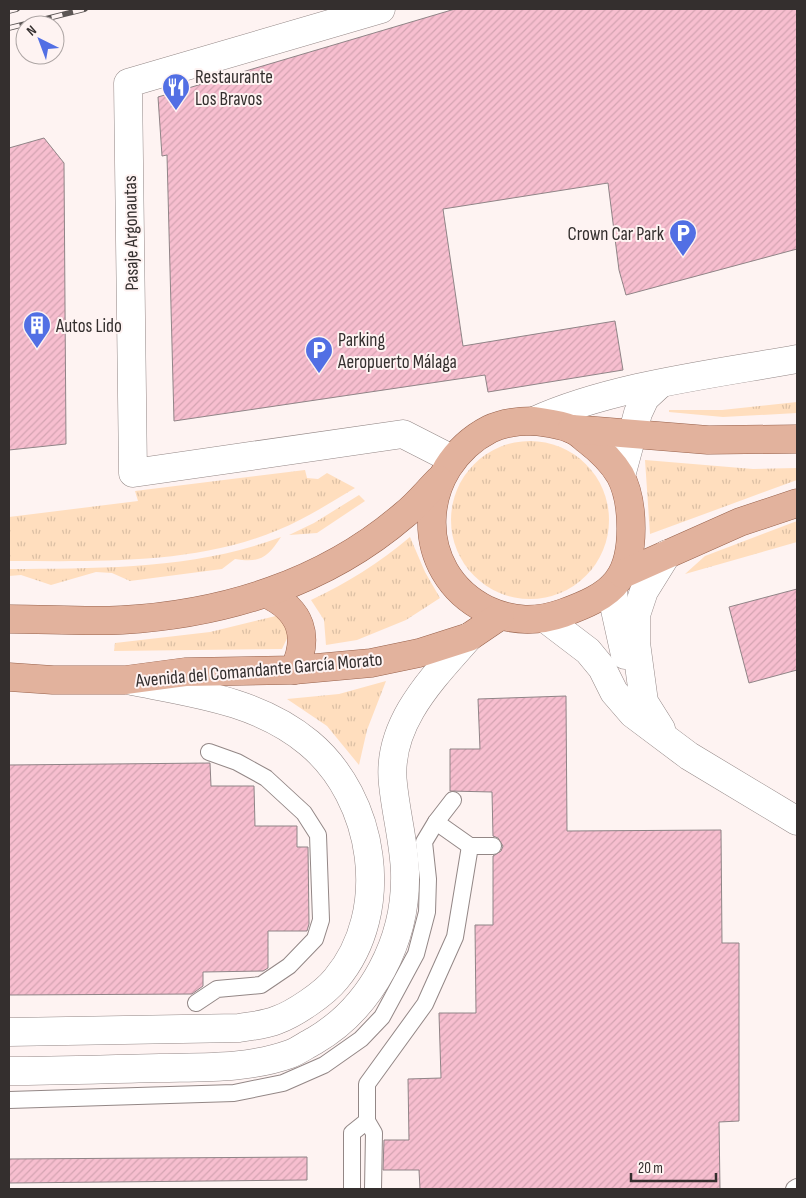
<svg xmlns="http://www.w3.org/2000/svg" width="806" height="1198" viewBox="0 0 806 1198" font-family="'Sofia Sans Condensed',sans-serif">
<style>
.grass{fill:url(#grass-tufts)}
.building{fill:url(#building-hatch);stroke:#908487}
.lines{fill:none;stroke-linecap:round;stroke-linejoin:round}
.service-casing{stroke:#938786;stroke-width:18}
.minor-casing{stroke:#938786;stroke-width:29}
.tertiary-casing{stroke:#938786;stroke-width:29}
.primary-casing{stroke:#98624c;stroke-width:29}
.service{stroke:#fff;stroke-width:16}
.minor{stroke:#fff;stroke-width:28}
.tertiary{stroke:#fff;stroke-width:28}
.primary{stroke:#e2b29d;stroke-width:28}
.rail-casing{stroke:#5b5554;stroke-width:5.5}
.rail{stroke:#fef3f2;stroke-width:4;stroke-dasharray:11;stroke-linecap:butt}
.labels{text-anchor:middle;stroke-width:4;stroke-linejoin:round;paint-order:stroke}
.poi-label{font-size:19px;fill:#342f2e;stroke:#fef3f2;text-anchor:start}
.street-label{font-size:19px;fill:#342f2e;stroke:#fef3f2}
</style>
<defs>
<pattern id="grass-tufts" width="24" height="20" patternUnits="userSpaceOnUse" patternTransform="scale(1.25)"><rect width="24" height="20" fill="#ffdebe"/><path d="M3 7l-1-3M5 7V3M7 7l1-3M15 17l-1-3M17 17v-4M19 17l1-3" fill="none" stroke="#dbbfa4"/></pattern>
<pattern id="building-hatch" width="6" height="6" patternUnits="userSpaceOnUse" patternTransform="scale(1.25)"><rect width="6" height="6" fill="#f7becf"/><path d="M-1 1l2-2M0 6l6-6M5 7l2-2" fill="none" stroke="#d4a4b2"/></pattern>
</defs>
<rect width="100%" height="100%" fill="#fef3f2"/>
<g class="grass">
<path d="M797,402V413L723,417L669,412V410H722Z"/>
<circle cx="530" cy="520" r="79"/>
<path d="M645,460L753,469L797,468V480L650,534Z"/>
<path d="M305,470L307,478L318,479L327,473L355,488C330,503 305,519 278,530C195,565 98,561 9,561V517L138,501L135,491Z"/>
<path d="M359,495L365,501L317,533L289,535L314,523Z"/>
<path d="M797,521V542L685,574L705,556Z"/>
<path d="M281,537C267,558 260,563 235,559L222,569L130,581L112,573L96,572L51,585L21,575L9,576V569C101,568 193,570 281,537Z"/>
<path d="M410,537L425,572L440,598L406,620L357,640L326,645L324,620L311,600C347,583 379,563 410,537Z"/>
<path d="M280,615L290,632L282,649L114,651L115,643L210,632Z"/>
<path d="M386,681L367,730L359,765L327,726L287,699L339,694Z"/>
</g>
<g class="building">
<path d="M455,9H797V249L626,295L619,270L608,183L443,209L463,346L615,321L623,370L488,392L485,375L174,421L167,155L162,156L158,97Z"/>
<path d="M44,138L64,163L66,444L9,450V148Z"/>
<path d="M797,589V670L749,683L729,607Z"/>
<path d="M566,696L567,831L721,830L722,943H739V1121L719,1122L720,1189H420L419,1170H383L384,1140H409L408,1079L441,1078L439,1013H476L475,925H493V856L501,851L503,846L498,838L493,836L492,792L450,791V749H480L478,699Z"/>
<path d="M210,763L211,786H254L255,826H297V847H308L309,924L307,931H268V968L263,971L203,972V986L192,994L9,995V765Z"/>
<path d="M307,1157V1180L9,1183V1159Z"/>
</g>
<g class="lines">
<g class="service-casing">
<g id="service">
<path d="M436,822L470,846H493"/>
<path d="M196,1003L217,989L261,985L289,966L315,939L321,920L318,835L304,813L266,778L237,762L209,752"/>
<path d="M9,1100L234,1093L283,1083L324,1065L361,1039L382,1017L416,954L427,912L428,879L424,842L436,822L453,800"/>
<path d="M352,1189V1133L367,1121"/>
<path d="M373,1189L374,1133L367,1121V1084L425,1004L455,937L470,846"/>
<path d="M794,1189L797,1187"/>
</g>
</g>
<g class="minor-casing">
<g id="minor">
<path d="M381,9L128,83L133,473L403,434L452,459"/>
<path d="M534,421C611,386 714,374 797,359"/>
<path d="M621,476L638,413L645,398L659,385"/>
<path d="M613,586L614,605L625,655"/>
<path d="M546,619L588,651L602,668L614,692L633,714L689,756L797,821"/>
<path d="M661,729L644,702L636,643V615L644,591L667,554"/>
</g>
</g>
<g class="tertiary-casing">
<g id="tertiary">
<path d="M9,1032L239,1028C251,1026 265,1025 277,1020C294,1014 324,994 336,979C393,911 375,798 309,743C259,701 193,693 132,681"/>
<path d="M9,1071C59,1071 109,1069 160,1068C204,1067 248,1069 290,1054C298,1051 306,1045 314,1041C372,1007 407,940 405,872C404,843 396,814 393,784C386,724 433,678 469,637"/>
</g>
</g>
<g class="primary-casing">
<g id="primary">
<path d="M534,421C546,423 560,424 571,429C577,431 582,436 587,440C600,450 611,460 620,475C634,501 636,556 618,580C606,597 582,606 563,613C537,622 513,622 487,610C410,572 416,467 490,429C504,422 520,421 534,421Z"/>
<path d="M572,429L708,440L797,439"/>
<path d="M623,574L740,522L797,503"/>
<path d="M267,594C301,610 310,636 294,670"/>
<path d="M9,619C46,619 85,622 122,620C225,614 325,583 404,515C417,505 427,492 439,480"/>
<path d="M9,677L53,680H125L185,672L294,670L371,663L419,653L469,637L500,616"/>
</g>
</g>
<use href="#service" class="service"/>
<use href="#minor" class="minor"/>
<use href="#tertiary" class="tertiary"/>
<use href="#primary" class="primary"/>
<g class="rail-casing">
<g id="rail">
<path d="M9,11L17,9"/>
<path d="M9,28L85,9"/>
</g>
</g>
<use href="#rail" class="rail"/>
</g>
<defs>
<g id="restaurant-pin" transform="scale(1.4375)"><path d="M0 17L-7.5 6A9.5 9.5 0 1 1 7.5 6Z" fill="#526fe4" stroke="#fef3f2"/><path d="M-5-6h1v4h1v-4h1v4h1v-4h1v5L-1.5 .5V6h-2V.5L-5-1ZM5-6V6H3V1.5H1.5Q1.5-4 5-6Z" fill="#fff"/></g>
<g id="parking-pin" transform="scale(1.4375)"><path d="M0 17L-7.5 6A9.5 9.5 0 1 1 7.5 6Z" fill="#526fe4" stroke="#fef3f2"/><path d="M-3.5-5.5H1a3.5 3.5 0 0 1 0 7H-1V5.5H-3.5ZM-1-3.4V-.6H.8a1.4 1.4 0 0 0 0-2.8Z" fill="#fff"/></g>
<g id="building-pin" transform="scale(1.4375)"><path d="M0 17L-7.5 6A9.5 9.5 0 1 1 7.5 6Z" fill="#526fe4" stroke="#fef3f2"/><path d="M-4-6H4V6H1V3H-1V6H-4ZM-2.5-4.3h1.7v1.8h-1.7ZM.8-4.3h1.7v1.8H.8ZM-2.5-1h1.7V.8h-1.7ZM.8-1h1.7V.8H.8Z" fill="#fff"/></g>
</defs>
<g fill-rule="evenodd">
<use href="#restaurant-pin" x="176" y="87"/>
<use href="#parking-pin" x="683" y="233"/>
<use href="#building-pin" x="37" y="325"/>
<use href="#parking-pin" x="319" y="350"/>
</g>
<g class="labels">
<g class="poi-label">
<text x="195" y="83">Restaurante<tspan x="195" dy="22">Los Bravos</tspan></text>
<text x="664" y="240" text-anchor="end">Crown Car Park</text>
<text x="56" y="332">Autos Lido</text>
<text x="338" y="346">Parking<tspan x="338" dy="22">Aeropuerto Málaga</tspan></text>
</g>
<g class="street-label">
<text transform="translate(130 233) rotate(-91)" y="7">Pasaje Argonautas</text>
<text transform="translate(259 669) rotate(-5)" y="7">Avenida del Comandante García Morato</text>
</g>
</g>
<rect width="806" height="1198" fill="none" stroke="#342f2e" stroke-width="20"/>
<g transform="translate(40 40) rotate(318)"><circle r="24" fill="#fef3f2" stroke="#ada5a4"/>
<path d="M0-4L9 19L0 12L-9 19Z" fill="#526fe4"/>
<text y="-8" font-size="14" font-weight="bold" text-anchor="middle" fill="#342f2e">N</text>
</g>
<path d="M631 1173v8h85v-8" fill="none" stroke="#342f2e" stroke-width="2.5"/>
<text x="638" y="1173" font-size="15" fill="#342f2e" stroke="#fef3f2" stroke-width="4" paint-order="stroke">20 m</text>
</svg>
